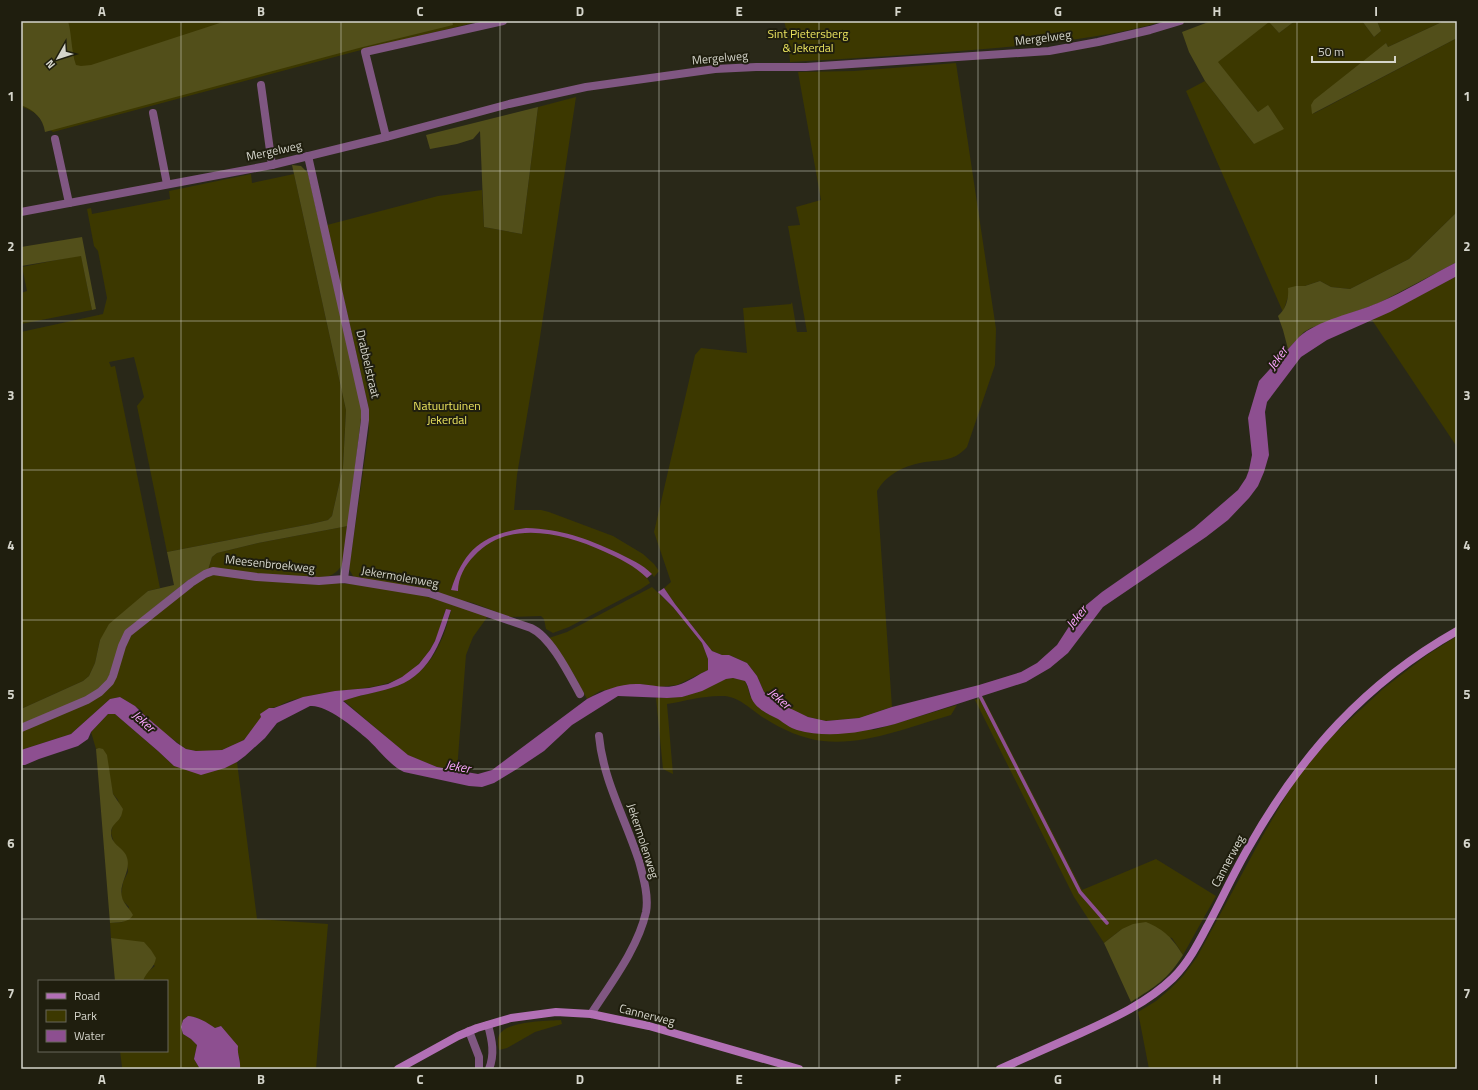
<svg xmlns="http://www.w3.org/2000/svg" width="1478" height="1090" viewBox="0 0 1478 1090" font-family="'Titillium Web',sans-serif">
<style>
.green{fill:#3c3800}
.forest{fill:#524f1a}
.water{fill:#8d4f90}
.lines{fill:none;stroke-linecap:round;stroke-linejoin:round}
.stream{stroke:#8d4f90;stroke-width:3.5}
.minor{stroke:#805782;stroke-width:8}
.secondary{stroke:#b270b5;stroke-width:8}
.grid{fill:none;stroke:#d5d5cb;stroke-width:1;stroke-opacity:0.55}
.labels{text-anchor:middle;stroke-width:4;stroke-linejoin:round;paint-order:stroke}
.park-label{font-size:12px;fill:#ebe45f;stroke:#1f1e0e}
.street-label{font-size:12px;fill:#d5d5cb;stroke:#1f1e0e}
.water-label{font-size:13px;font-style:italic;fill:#faa4fe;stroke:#1f1e0e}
.neatline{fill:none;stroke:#d5d5cb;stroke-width:1.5}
.grid-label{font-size:13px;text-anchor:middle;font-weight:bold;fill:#d5d5cb}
</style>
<rect width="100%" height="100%" fill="#292818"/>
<g class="green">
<path d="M21,21H481L361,50L53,132C46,126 46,125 40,118C36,112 27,109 21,106Z"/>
<path d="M784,21H1164C1110,37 1053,43 996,48C928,54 859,58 790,62L788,36Z"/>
<path d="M1269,21L1279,33L1295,21H1362L1374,37L1381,31L1377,21H1444L1388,47L1386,43L1313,114L1457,38V212L1409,259L1350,289L1331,287L1320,281L1305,286H1296L1288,297L1283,312L1186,91L1205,81L1254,144L1258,112L1217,62Z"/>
<path d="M956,63L996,329L995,365L967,447C953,463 939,459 920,463C903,466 886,475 877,491L892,707L859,718L826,721L808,717L782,706L773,700L764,692L757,676L747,663L729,655H722L712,651L675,604L664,588L671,582L654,532L695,355L701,348L747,353L743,308L791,304L792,302L797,332H807L788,226L800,225L796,207L821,200L798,72L854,71Z"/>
<path d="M576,97L539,344L517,475L514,510H541L549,512L613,536L643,554L654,564L659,571L654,577L652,574L647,578L650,583L641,589L569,627L553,633L546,629L544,619L541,616L510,617L473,603L448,597L356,578L353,576L349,569L369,430L368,405L327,225L438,196L482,190L484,227L522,234L538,107Z"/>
<path d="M251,174L252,183L294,174L346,410L343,467L332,516L328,520L311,524L167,552L137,406L144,397L134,357L109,362L111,367L115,366L160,588L148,591L100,640L95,663L89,676L83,681L21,709V332L103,314L107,298L98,251L94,246L87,209L91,208L92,214L170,199L169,191Z"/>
<path d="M81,255L92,310L21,324V293L27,291L22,267Z"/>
<path d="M1457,276V447L1372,320Z"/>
<path d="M348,526C346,544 349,569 329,576C309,579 269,577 248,574C234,572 222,566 208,570L212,557L217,553L258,543Z"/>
<path d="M215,575L351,584L411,592L448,603L488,616L473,637L466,655L457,770L437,767L407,755L343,700C384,689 420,687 440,643C445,633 448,621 451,611L446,609C442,619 440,631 435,641C432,647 428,653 423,659C398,692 356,687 319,694C309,696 299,698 289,701C282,704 277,708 269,708L244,740L222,750L207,751H196L186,749L163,732L143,714L141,710L120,697L110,699L71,734L21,750V731L62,714L136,630L201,580L208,576Z"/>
<path d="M652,587L673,607L702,643L708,659V670L677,685L659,687L640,684L600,691L587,699L573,673L549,638L567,632Z"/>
<path d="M1457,636V1069H1149L1138,1012L1156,1001L1170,989L1183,976L1197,957L1263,835L1297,777L1332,736L1384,688L1427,655Z"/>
<path d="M733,678L745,681L748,688L750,696L766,713L874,730L957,705L951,715C912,726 864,746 823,741C803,739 781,729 764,718C751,710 740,697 724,696C705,695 685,701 667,704L673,774L663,769L656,698L682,697L726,679Z"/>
<path d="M983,697L1082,890L1156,859L1216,896L1183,955L1172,938L1122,929L1104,943L1074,897L975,700Z"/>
<path d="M108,714H115L158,751L174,766L225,768L237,762L257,919L328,924L316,1069H240V1060L233,1041L221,1026L215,1028L195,1017L183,1020L181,1027L183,1034L191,1039L197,1045L194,1059L200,1069H123L122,1067L120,1051H167V981H143L146,973L155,966L126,941L111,938L110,923L123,922L129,907L123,901L121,895L123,882L128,872L126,856L114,843L111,833L113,824L121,817L118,800L113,794L110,780L99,748L96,749L91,732Z"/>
<path d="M561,1020L562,1024L535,1032L507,1048L499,1050C498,1046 497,1040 499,1035C507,1021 546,1021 561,1020Z"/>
</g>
<g class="forest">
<path d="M21,21H68C72,35 71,51 76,65L81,66L91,65L226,21H452L453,25L359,48L45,132C43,118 34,110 21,105Z"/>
<path d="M1211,21H1295L1279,33L1269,22L1218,62L1258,112L1268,105L1284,129L1254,144L1205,81L1189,52L1182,32Z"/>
<path d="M1362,21H1377L1381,31L1374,37Z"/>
<path d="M1444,21H1457V38L1312,114L1311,105L1314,100L1386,43L1388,47Z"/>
<path d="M538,107L522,234L484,227L480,131L473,139L457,144L430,149L426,135Z"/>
<path d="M292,165L301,166L308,173L362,410L348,526L258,543L217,553L212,557L208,570L187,581L130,627L112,672L107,681L98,690L78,701L21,724V709L83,681L89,676L95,663L100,640L109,624L148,591L174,585L167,552L311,524L328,520L332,516L343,467L346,410Z"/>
<path d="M1457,212V262L1379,303L1311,328L1304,332L1288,349L1283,330L1278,316C1286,309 1289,299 1288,288L1296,286H1305L1320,281L1331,287L1350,289L1409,259Z"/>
<path d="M82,237L96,309L92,310L81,256L21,266V247Z"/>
<path d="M99,748L103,749L107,755L113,794L123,809C122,812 122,815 120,818C117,823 111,825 111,833C111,844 122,847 126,855C133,870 118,883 122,897C123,903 130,909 133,915C129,923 118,922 110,923L96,749Z"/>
<path d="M1146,922C1165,930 1172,938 1183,955C1167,980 1156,986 1131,1002L1104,943L1122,929L1133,924Z"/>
<path d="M111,938L144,942L151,950L156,958C154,969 147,970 143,981H115Z"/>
</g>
<g class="water">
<path d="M1457,262V276L1390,312L1327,340L1301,357L1267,402L1265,412L1269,455L1264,472L1258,486L1249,498L1228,520L1206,537L1103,607L1068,653L1050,668L1026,682L895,724C864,732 829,739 797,730C790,728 784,723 778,719C770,715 761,711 755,704C749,697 750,688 745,681L733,678L726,679L702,691L682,697L667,698L618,696L572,725L544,751L517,769L494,783L482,787L469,786L404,772C389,765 378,748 365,737C354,727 325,704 310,706L277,723L265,738L245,756L237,762L225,768L201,775L174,766L158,751L115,714H108L91,732L88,739L78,746L39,759L25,765H21V750L71,734L110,699L120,697L135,706L143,714L177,743L186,749L196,751L222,750L244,740L261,717L260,714L269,708H274L303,697L335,691L369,688L388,684L402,677L419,664L430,650L435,641L446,609L451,610C440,644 429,677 391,688C376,693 358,695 343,701L408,755L437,767L478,774L492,770L587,699C604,690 621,683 640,684C652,685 666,689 678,685C688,682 699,674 708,670V659L702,643L673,607L658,592L664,588L675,604L712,651L722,655H729L747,663L757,676L764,692L773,700L808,717L826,721L859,718L892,707L979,685L1021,672L1037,663L1057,645L1079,611L1102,592L1194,528L1238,490L1246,478L1249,470L1252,455L1248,418L1259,381L1299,337C1318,320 1354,313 1378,303C1405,292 1431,275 1457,262Z"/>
<path d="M526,528C561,529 586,538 618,553C630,559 642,564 652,574L647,578C635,566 619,558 603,551C564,533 507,519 474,556C465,565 458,578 458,591L451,590C464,549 483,534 526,528Z"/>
<path d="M188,1016C199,1017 206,1022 215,1028L221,1026L238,1046C237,1055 241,1060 240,1069H200L194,1059L197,1045L191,1039L183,1034L181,1027L183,1020Z"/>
</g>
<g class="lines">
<path class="stream" d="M979,694L1080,892L1107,923"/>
<g class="minor">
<path d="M261,85L272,165"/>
<path d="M153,113L167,184"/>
<path d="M386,137L365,52L503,21"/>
<path d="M55,139L69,203"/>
<path d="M308,156L365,410V420L344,579"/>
<path d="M21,212L272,165L386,137L509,104L586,87L715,69L756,67H806L1049,51L1098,42L1150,30L1180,21"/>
<path d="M21,728L87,700L100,692L110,682L113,676L122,646L128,633L191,583L205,574L213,571L257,577L319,581L344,579L429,593L531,628C551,637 570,676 580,694"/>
<path d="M591,1014C611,983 638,948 646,912C649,896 643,876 639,861C626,820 603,780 599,736"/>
<path d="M488,1025C492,1040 495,1054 489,1069"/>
<path d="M469,1031L479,1057V1069"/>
</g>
<g class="secondary">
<path d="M398,1069L458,1036L477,1028L511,1018L556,1012L591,1014L649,1026L799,1069"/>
<path d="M1000,1069C1027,1057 1054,1045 1081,1033C1114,1018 1147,1003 1173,978C1189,962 1199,942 1209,923C1223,897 1235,870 1250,845C1302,754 1365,683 1457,631"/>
</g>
</g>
<path class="grid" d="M181,21V1069M341,21V1069M500,21V1069M659,21V1069M819,21V1069M978,21V1069M1137,21V1069M1297,21V1069M21,171H1457M21,321H1457M21,470H1457M21,620H1457M21,769H1457M21,919H1457"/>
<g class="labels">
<g class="park-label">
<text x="808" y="38">Sint Pietersberg<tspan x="808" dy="14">&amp; Jekerdal</tspan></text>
<text x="447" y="410">Natuurtuinen<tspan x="447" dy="14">Jekerdal</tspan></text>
</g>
<g class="street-label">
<text transform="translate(1043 38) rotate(-7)" y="4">Mergelweg</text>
<text transform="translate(720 58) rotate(-5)" y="4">Mergelweg</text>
<text transform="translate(274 151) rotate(-12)" y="4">Mergelweg</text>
<text transform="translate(368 364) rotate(77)" y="4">Drabbelstraat</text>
<text transform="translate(270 564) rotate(6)" y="4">Meesenbroekweg</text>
<text transform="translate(400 577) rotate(10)" y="4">Jekermolenweg</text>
<text transform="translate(643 841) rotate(72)" y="4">Jekermolenweg</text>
<text transform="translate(1228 861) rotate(-62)" y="4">Cannerweg</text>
<text transform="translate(647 1015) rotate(14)" y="4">Cannerweg</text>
</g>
<g class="water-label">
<text transform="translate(1277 358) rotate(-55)" y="5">Jeker</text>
<text transform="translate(1076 617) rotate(-52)" y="5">Jeker</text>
<text transform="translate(780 698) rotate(42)" y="5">Jeker</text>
<text transform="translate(144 721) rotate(42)" y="5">Jeker</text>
<text transform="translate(458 766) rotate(10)" y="5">Jeker</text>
</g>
</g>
<rect width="1478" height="1090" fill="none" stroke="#1f1e0e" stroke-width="44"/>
<rect x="38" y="980" width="130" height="72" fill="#1f1e0e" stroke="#68675a"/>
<rect x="46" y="993" width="20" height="6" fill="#b270b5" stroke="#68675a"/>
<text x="74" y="1000" font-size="12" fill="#d5d5cb">Road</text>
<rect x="46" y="1010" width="20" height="12" fill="#3c3800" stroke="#68675a"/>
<text x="74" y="1020" font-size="12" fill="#d5d5cb">Park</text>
<rect x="46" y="1030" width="20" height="12" fill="#8d4f90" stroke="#68675a"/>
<text x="74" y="1040" font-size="12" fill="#d5d5cb">Water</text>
<g transform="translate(58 58) rotate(231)" stroke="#1f1e0e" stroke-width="3" paint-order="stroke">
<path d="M0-3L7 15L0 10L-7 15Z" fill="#d5d5cb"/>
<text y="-6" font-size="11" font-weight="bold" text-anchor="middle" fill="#d5d5cb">N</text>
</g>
<path d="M1312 56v6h83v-6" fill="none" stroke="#d5d5cb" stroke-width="2"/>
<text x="1318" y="56" font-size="12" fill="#d5d5cb" stroke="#1f1e0e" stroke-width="3" paint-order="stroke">50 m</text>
<rect x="22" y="22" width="1434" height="1046" class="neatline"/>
<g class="grid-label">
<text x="102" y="16">A</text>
<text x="261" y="16">B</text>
<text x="420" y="16">C</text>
<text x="580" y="16">D</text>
<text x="739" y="16">E</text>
<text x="898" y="16">F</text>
<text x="1058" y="16">G</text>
<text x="1217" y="16">H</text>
<text x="1376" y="16">I</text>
<text x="11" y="101">1</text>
<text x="1467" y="101">1</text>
<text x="11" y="251">2</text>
<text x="1467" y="251">2</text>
<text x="11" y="400">3</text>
<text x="1467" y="400">3</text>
<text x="11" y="550">4</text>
<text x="1467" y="550">4</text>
<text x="11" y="699">5</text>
<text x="1467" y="699">5</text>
<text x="11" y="848">6</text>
<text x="1467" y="848">6</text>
<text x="11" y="998">7</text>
<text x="1467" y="998">7</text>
<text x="102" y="1084">A</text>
<text x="261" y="1084">B</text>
<text x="420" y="1084">C</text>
<text x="580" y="1084">D</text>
<text x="739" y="1084">E</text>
<text x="898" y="1084">F</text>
<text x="1058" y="1084">G</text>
<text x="1217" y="1084">H</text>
<text x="1376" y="1084">I</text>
</g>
</svg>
